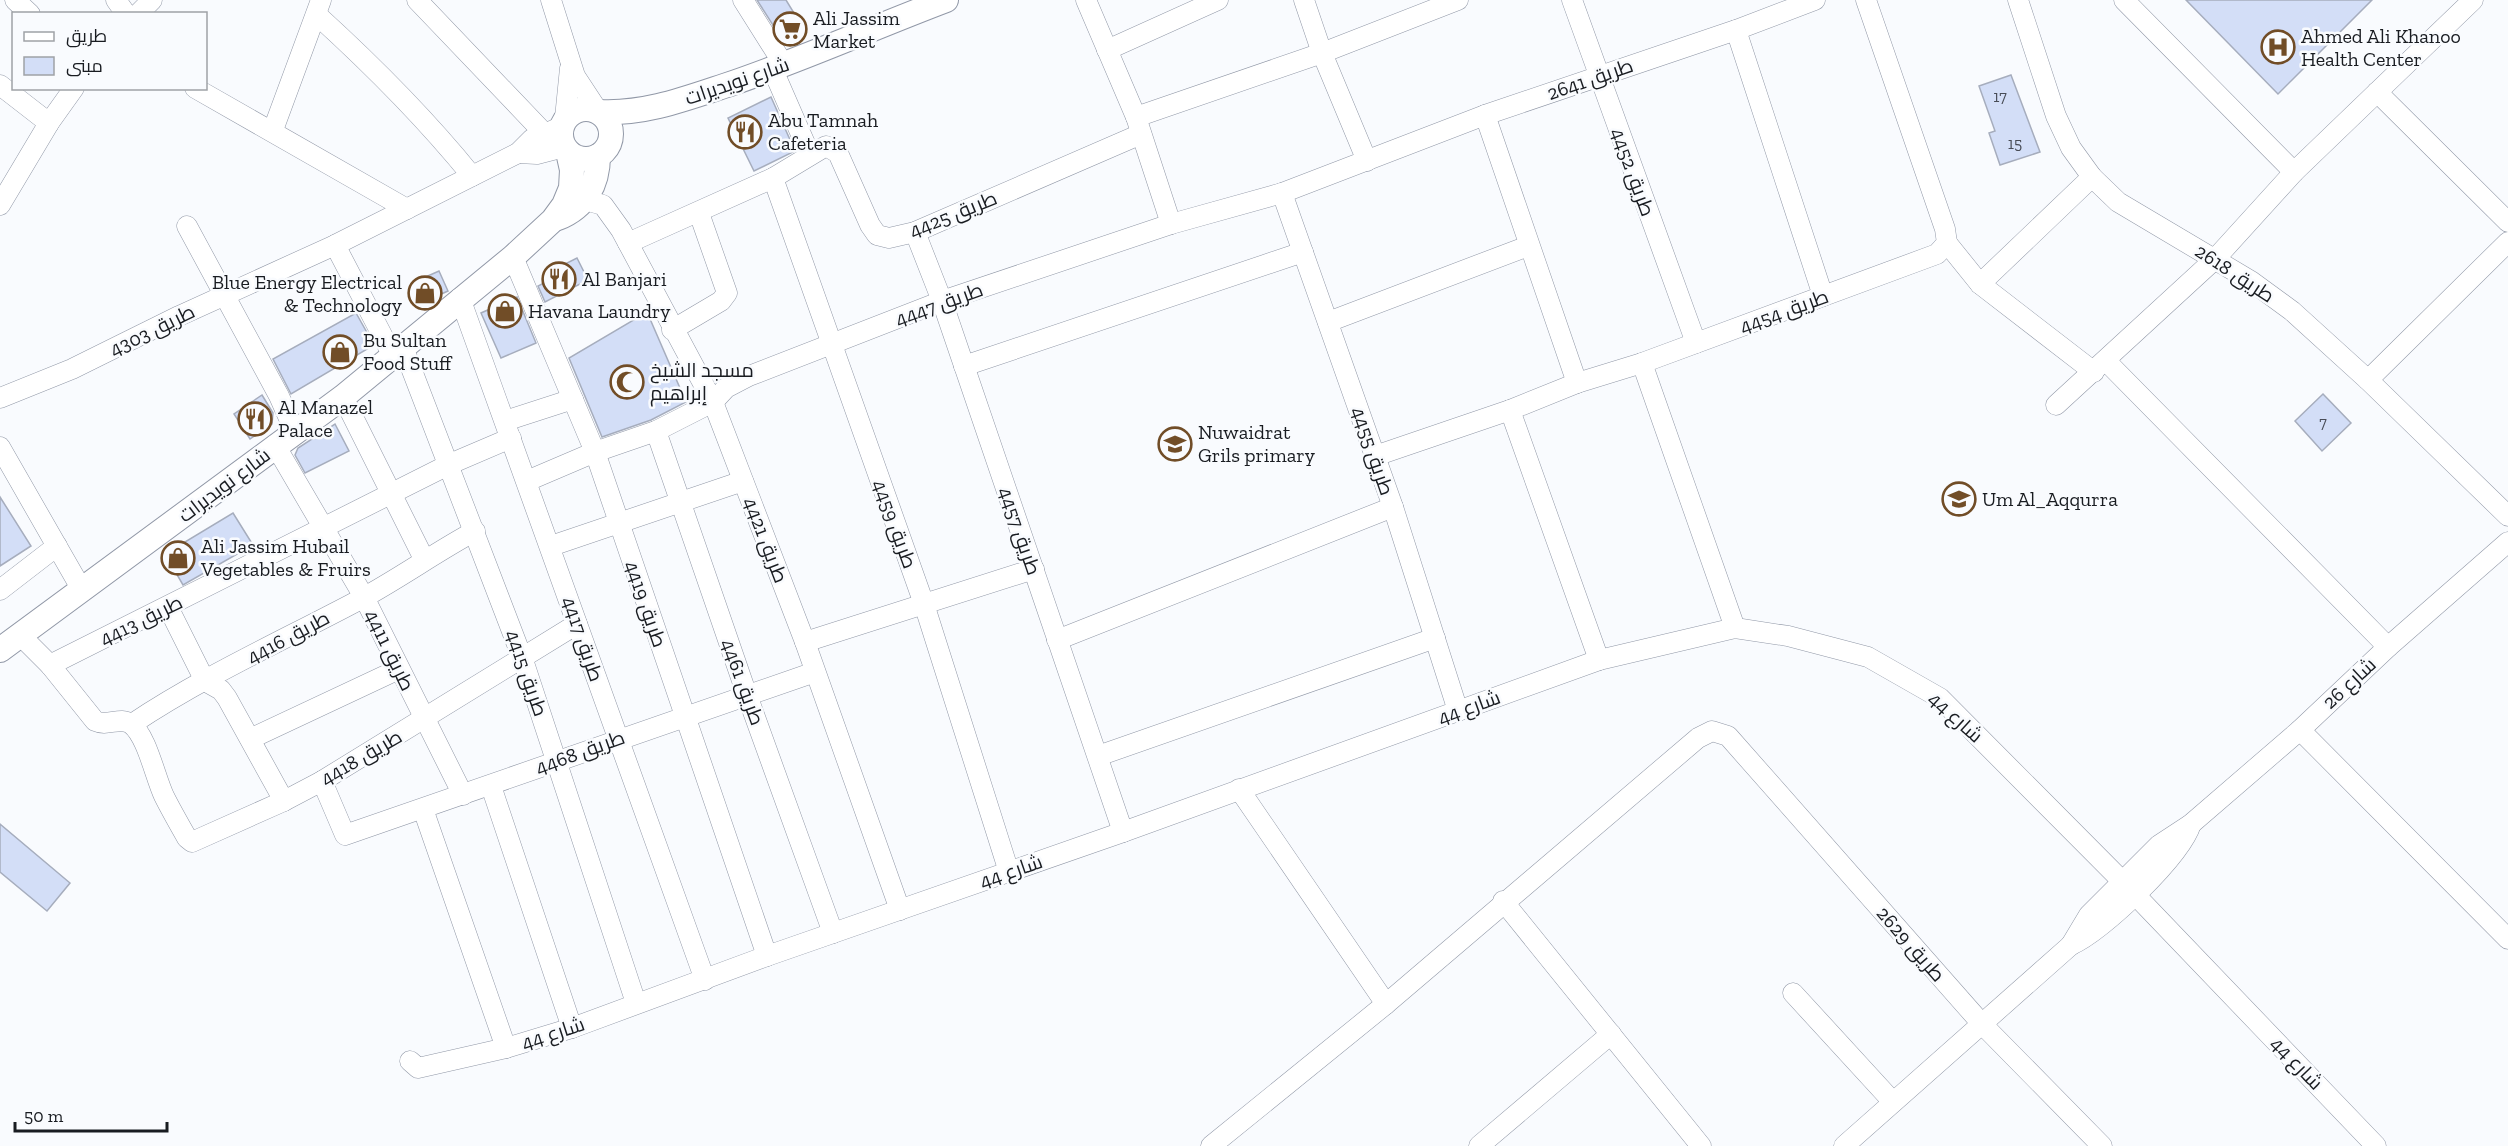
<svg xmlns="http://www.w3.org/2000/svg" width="2508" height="1146" viewBox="0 0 2508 1146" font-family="'Zilla Slab',Cairo,serif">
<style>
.building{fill:#d3def7;stroke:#a6adbd;stroke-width:1.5}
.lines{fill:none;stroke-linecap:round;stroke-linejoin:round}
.minor-casing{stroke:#9198a7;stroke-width:21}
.tertiary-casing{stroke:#9198a7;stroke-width:26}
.minor{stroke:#fff;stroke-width:20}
.tertiary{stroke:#fff;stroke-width:24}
.labels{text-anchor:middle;stroke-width:5;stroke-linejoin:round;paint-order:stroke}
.number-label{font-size:16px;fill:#484c56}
.poi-label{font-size:20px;fill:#191c21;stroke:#f9fbfe;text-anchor:start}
.street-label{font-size:20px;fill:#191c21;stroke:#f9fbfe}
</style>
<rect width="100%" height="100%" fill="#f9fbfe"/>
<g class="building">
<path d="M757,0H786L805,31L785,44Z"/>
<path d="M2186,0H2372L2278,94Z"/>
<path d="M2011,75L2040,152L2000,165L1989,133L1995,131L1979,86Z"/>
<path d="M771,97L795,151L754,171L728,118Z"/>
<path d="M577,258L588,280L545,302L538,286L559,275L563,265Z"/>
<path d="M439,271L448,291L421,303L412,283Z"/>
<path d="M517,297L536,343L501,358L481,313Z"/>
<path d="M647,312L686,402L651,420L602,437L569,358Z"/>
<path d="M356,313L374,345L291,394L273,359Z"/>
<path d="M2323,394L2351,423L2322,451L2295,421Z"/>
<path d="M262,395L273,413L272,424L250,439L234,414Z"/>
<path d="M335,424L349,451L305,473L295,455L298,448Z"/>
<path d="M0,497L31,546L0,566Z"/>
<path d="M233,513L253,545L183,585L165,554Z"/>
<path d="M0,824L70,883L47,911L0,872Z"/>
</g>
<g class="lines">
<g class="minor-casing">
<g id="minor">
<path d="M15,0L30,14"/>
<path d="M116,0L126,14"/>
<path d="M417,0L544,133"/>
<path d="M551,0L575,76L598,111"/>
<path d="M743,0L784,65"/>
<path d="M1086,0L1136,117L1171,224"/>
<path d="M1304,0L1322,53L1367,161"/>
<path d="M1572,0L1696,343"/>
<path d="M2018,0L2056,116L2071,148L2092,177L2118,202L2251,281L2292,311L2368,380L2508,516"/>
<path d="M2124,0L2294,172"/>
<path d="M138,14L152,0"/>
<path d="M317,15C372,65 425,118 472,176"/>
<path d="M1736,30L1823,296"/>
<path d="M1107,50L1218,0"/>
<path d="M773,70L810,155"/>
<path d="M0,85L49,123"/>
<path d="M195,88L407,209"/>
<path d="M2377,92L2508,222"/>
<path d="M1485,115L1577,383"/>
<path d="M1136,117L1322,53L1458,0"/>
<path d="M565,118L570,68"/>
<path d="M273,130L321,0"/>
<path d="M518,153L537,154L564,147"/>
<path d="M773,178L924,604L1009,872"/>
<path d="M1282,193L1393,507L1458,711"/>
<path d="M585,200L603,205L621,230L713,402L805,642L900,910"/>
<path d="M0,205L49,123L74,88"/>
<path d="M187,226L279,396L295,432"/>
<path d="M915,232L942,301L1123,832"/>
<path d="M628,243L773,178L826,146L838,153L870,225L877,235L889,238L915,232L1141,134"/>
<path d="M1947,243L1980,284L2094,372"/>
<path d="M335,245L393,356"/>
<path d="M513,257L595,452L767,956"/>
<path d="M1980,284L2092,177"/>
<path d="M460,298L705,980"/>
<path d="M1328,322L1528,246"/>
<path d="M672,330L721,301L727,293L699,213"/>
<path d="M403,347L523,660L636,1003"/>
<path d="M2106,361L2388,647"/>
<path d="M1642,363L1735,628"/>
<path d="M964,366L1303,252"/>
<path d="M2368,380L2508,242"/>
<path d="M343,397L424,559"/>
<path d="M0,398L72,369L179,316L335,245L518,153L532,139L561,127"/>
<path d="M2056,405L2215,259L2294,172L2473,0"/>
<path d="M1510,410L1599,660"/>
<path d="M505,421L573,399"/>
<path d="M656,431L747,695L833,933"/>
<path d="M275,445L364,597L463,795"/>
<path d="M0,447L82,590"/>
<path d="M1375,456L1510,410L1577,383L1642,363L1937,254L1947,243L1945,229L1866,0"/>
<path d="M527,481L595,452L656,431L713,402L726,388L749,376L942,301L1171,224L1282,193L1485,115L1736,30L1815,0"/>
<path d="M551,546L743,481"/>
<path d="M0,590L57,546"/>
<path d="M168,607L205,681L221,690L227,698L284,801"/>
<path d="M20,635L50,665L95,721C108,727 120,716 131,724C147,736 155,777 164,796C171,810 179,824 187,838L192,842L284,801L322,781L577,624"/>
<path d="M1057,640L1393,507"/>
<path d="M805,642L1034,569"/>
<path d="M50,665L450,464L511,438"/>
<path d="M132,724C204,676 284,640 361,599C400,578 436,552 475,531"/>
<path d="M2300,730L2508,939"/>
<path d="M252,738L399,669"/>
<path d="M1098,756L1435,638"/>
<path d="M322,781L345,835L815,672"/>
<path d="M491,786L572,1028"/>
<path d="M1239,789L1386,1004"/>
<path d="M423,809L506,1048"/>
<path d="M1503,901L1701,1146"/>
<path d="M2071,945L2089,915L2159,845L2191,824L2300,730L2388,647L2508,542"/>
<path d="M1793,993L1893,1102"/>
<path d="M410,1061L418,1068L506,1048L572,1028L767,956L1123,832L1599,660L1735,628L1788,636L1868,657L1940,698L2122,881L2376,1146"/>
<path d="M1211,1146L1386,1004L1698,738L1712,731L1728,736L1982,1024L2102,1146"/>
<path d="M1479,1146L1611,1034"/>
<path d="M1844,1146L2071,945C2102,932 2181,856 2191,824"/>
</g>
</g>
<g class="tertiary-casing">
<g id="tertiary">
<circle cx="586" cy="134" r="25"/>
<path d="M600,112C644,114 682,100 724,86C799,61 872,28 946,0"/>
<path d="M558,218C585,207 598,185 598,156"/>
<path d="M0,650L343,397L513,257L553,220L564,205L571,188L572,170L568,152"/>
</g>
</g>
<use href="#minor" class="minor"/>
<use href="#tertiary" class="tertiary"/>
</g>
<defs>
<g id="supermarket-ring" transform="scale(1.725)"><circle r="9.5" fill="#f9fbfe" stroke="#714d27" stroke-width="1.5"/><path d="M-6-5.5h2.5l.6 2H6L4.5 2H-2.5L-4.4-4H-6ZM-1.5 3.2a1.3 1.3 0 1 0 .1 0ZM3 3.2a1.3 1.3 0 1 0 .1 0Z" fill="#714d27"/></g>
<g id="hospital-ring" transform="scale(1.725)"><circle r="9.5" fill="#f9fbfe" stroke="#714d27" stroke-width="1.5"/><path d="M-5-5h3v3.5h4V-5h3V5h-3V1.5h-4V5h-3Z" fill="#714d27"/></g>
<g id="restaurant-ring" transform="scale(1.725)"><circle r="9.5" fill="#f9fbfe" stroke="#714d27" stroke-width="1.5"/><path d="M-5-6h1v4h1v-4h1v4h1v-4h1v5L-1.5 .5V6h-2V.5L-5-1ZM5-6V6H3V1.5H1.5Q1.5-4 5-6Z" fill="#714d27"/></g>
<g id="shop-ring" transform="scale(1.725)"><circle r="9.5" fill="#f9fbfe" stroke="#714d27" stroke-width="1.5"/><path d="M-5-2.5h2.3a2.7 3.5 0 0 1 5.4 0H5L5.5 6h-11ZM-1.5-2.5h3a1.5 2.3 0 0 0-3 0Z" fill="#714d27"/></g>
<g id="mosque-ring" transform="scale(1.725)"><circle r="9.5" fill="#f9fbfe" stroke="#714d27" stroke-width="1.5"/><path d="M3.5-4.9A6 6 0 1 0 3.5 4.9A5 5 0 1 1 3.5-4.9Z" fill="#714d27"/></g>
<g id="school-ring" transform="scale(1.725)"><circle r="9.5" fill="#f9fbfe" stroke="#714d27" stroke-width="1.5"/><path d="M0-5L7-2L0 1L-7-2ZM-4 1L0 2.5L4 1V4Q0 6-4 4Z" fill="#714d27"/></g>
</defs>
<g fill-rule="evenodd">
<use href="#supermarket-ring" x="790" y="29"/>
<use href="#hospital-ring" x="2278" y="47"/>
<use href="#restaurant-ring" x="745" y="132"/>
<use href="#restaurant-ring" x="559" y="279"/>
<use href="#shop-ring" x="425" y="293"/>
<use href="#shop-ring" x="505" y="311"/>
<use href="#shop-ring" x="340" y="352"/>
<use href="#mosque-ring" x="627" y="382"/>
<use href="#restaurant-ring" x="255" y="419"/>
<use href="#school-ring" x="1175" y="444"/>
<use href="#school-ring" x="1959" y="499"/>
<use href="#shop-ring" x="178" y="558"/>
</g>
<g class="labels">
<g class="number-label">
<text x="2000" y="102">17</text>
<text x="2015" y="149">15</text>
<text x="2323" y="428">7</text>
</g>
<g class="poi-label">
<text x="813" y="25">Ali Jassim<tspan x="813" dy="23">Market</tspan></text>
<text x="2301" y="43">Ahmed Ali Khanoo<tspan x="2301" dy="23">Health Center</tspan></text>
<text x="768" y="127">Abu Tamnah<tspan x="768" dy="23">Cafeteria</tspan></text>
<text x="582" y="286">Al Banjari</text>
<text x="402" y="289" text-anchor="end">Blue Energy Electrical<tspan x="402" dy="23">&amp; Technology</tspan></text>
<text x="528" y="318">Havana Laundry</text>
<text x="363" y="347">Bu Sultan<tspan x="363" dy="23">Food Stuff</tspan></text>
<text x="650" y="377">مسجد الشيخ<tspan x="650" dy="23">إبراهيم</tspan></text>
<text x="278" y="414">Al Manazel<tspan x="278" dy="23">Palace</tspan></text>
<text x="1198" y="439">Nuwaidrat<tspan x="1198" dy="23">Grils primary</tspan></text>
<text x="1982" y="506">Um Al_Aqqurra</text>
<text x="201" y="553">Ali Jassim Hubail<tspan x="201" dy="23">Vegetables &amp; Fruirs</tspan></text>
</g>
<g class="street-label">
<text transform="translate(1590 79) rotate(-19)" y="7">طريق 2641</text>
<text transform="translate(737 81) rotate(-19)" y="7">شارع نويديرات</text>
<text transform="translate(1633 172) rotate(70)" y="7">طريق 4452</text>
<text transform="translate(953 214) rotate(-22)" y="7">طريق 4425</text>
<text transform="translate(2235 273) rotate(33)" y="7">طريق 2618</text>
<text transform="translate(939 304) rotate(-20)" y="7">طريق 4447</text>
<text transform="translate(1784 311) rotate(-20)" y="7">طريق 4454</text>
<text transform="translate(152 330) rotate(-26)" y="7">طريق 4303</text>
<text transform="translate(1373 451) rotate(71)" y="7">طريق 4455</text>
<text transform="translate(224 485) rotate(-37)" y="7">شارع نويديرات</text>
<text transform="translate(895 524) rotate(70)" y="7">طريق 4459</text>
<text transform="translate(1020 531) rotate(71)" y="7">طريق 4457</text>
<text transform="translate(766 540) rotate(69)" y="7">طريق 4421</text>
<text transform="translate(646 604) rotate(71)" y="7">طريق 4419</text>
<text transform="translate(141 620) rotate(-26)" y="7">طريق 4413</text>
<text transform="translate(288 637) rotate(-28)" y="7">طريق 4416</text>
<text transform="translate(583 639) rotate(71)" y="7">طريق 4417</text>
<text transform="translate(390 650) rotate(64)" y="7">طريق 4411</text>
<text transform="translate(527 673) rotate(71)" y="7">طريق 4415</text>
<text transform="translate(743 682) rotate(70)" y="7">طريق 4461</text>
<text transform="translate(2349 683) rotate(-43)" y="7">شارع 26</text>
<text transform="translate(1469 707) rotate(-20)" y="7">شارع 44</text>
<text transform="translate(1956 717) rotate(42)" y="7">شارع 44</text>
<text transform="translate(580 752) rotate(-20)" y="7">طريق 4468</text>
<text transform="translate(361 757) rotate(-30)" y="7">طريق 4418</text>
<text transform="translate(1011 871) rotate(-19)" y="7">شارع 44</text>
<text transform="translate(1911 944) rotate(49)" y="7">طريق 2629</text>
<text transform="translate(553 1033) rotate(-18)" y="7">شارع 44</text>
<text transform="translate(2297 1063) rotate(46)" y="7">شارع 44</text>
</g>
</g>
<rect x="12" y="12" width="195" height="78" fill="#f9fbfe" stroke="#9fa2a6" stroke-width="1.5"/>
<rect x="24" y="32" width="30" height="9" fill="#ffffff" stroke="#9fa2a6" stroke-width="1.5"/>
<text x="66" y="42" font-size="18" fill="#191c21">طريق</text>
<rect x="24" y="57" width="30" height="18" fill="#d3def7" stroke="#9fa2a6" stroke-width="1.5"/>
<text x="66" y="72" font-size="18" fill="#191c21">مبنى</text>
<path d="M15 1122v9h152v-9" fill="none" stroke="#191c21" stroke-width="3"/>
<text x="24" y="1122" font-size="18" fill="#191c21" stroke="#f9fbfe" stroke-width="4.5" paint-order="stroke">50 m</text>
</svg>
